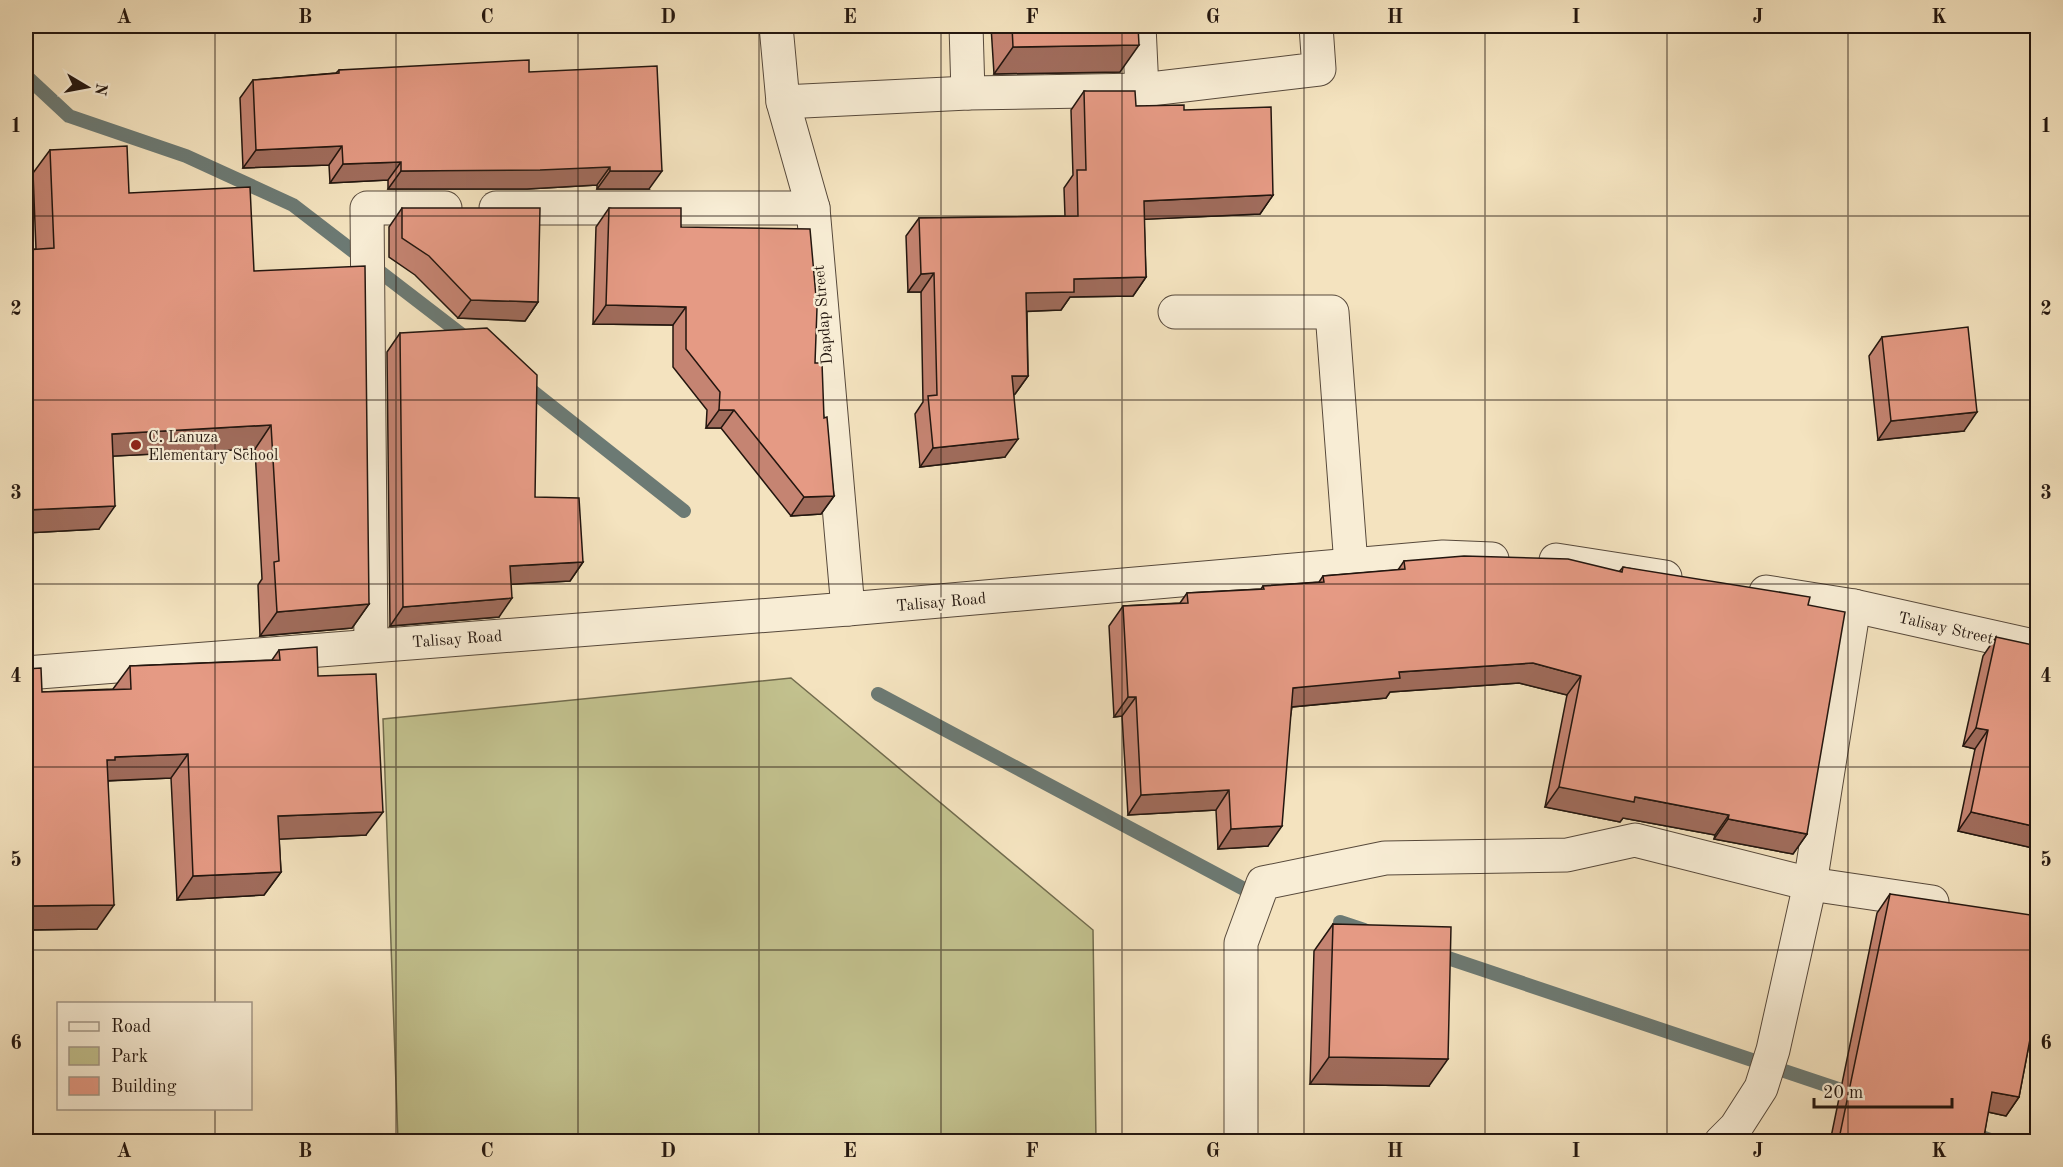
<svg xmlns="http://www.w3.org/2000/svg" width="2063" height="1167" viewBox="0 0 2063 1167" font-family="'Old Standard TT',serif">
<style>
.green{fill:#c2c18e;stroke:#726c4e;stroke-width:1.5}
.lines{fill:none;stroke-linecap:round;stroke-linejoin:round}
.stream{stroke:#6c7a74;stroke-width:14}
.street-casing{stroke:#57493b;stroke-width:35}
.street{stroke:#f8edd5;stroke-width:33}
.wall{fill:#c58472;stroke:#23160f;stroke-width:1.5}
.shaded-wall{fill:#a06c5c;stroke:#23160f;stroke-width:1.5}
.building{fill:#e59a84;stroke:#23160f;stroke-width:1.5}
.grid{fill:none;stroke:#23160f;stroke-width:1.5;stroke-opacity:0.55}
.poi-dot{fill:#8f2418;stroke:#f8edd5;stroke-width:2}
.labels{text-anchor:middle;stroke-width:4.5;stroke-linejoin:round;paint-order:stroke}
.street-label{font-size:16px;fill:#23160f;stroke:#f8edd5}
.poi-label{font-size:16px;fill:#23160f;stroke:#f8edd5;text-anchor:start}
.neatline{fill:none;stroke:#23160f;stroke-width:2}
.grid-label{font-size:20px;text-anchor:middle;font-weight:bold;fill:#23160f}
</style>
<rect width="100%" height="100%" fill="#f4e3bf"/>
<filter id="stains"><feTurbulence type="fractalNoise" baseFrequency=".00333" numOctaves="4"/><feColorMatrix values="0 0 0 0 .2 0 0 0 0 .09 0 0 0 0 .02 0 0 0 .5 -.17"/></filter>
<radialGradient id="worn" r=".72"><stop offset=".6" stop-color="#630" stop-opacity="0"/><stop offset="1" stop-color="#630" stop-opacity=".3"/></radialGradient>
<path class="green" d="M791,678L1093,930L1096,1141H398L383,719Z"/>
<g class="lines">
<g class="stream">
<path d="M26,76L69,116L186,156L293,205L470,341"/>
<path d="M522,383L684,511"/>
<path d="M878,694L1244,889"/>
<path d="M1340,922L1364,930"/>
<path d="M1433,953L1856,1095"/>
<path d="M1968,1132L1996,1142"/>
</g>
<g class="street-casing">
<g id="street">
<path d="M776,26L783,102L813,208L848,609"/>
<path d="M966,26L968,93"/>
<path d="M1139,26L1142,90"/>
<path d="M783,102L968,93L1142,90L1319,69L1316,26"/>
<path d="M496,208H813"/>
<path d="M1175,312H1332L1351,565"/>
<path d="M1556,560L1665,577"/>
<path d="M1766,592L1854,606L2038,647"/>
<path d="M371,645L367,208H445"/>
<path d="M26,673L848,609L1443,557L1492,559"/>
<path d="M1241,1142V943L1263,883L1385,858L1567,855L1635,840L1810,884L1932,902"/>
<path d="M1721,1142L1736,1127L1761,1088L1773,1050L1810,884L1854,606"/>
</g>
</g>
<use href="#street" class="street"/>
</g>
<g class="wall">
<path d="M991,26H1138L1120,72L994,74Z"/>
<path d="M339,70L529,72L649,189H597V185L527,189H388V180L330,183L329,165L243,168L240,98L253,80L336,73Z"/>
<path d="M1084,91L1136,106L1184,110L1273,195L1260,214L1144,219L1146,277L1133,296L1070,297L1061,310L1027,311L1028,376L1015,394H1014L1005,457L920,467L915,414L923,402L921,292H908L906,236L919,218L1065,216L1064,188L1073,175L1071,110Z"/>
<path d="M50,150L129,193L254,271L369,604L352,628L260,636L258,585L262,579L255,449L113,456L99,529L26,533V250L36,249L33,173Z"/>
<path d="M402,208L538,302L525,321L458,318L415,275L389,257V227Z"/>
<path d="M609,208L681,227L815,363L824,418L834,496L821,514L791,516L721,428H706L707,410L673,367V325L593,324L596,227Z"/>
<path d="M400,333L535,497L583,562L570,581L511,584L499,617L390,626L387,352Z"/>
<path d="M1882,337L1964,431L1878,440L1869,356Z"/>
<path d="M1404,561L1619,572L1623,567L1808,605L1807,834L1793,854L1714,839L1715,835L1623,818L1620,822L1545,807L1567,695L1519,683L1390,692L1386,698L1292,707L1268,846L1218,849L1216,810L1128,815L1122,716L1114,717L1109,626L1123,606L1180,603L1187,593L1261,589L1263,586L1319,582L1323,576L1398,570Z"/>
<path d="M1996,637L2037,849L1958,831L1975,749L1963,746L1983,656Z"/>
<path d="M279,650L318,676L366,835L279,839L281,872L264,895L177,900L171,778L108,781L97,929L26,930V669L42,692L113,689L130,666L272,660Z"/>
<path d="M2037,873V899L2032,897Z"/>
<path d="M1890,894L2037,1030L2030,1039L2019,1097L2006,1116L1988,1112L1983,1142H1830L1877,913Z"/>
<path d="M1333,924L1429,1086L1310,1084L1314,951Z"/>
</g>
<g class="shaded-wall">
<path d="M1139,45L1120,72L994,74L1013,47Z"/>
<path d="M342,146L329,165L243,168L256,150Z"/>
<path d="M401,162L388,180L330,183L343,164Z"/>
<path d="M610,167L597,185L527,189H388L401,171Z"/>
<path d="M610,171H662L649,189H597Z"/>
<path d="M1273,195L1260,214L1131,220L1144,201Z"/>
<path d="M934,273L921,292H908L921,274Z"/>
<path d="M1146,277L1133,296L1070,297L1061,310L1013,312L1026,293L1074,279Z"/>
<path d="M471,300L538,302L525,321L458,318Z"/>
<path d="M606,305L686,307L673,325L593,324Z"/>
<path d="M1012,376H1028L1015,394L999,395Z"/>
<path d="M719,410H734L721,428H706Z"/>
<path d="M1977,412L1964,431L1878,440L1891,421Z"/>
<path d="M271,425L255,449L96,457L112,434Z"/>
<path d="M1018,439L1005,457L920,467L933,448Z"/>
<path d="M834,496L821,514L791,516L804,497Z"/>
<path d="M115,506L99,529L26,533V510Z"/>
<path d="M583,562L570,581L497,585L510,566Z"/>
<path d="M512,598L499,617L390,626L403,607Z"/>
<path d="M369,604L352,628L260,636L277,612Z"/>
<path d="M1533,663L1581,676L1567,695L1519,683L1390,692L1386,698L1280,708L1293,688L1399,672Z"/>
<path d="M1128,697H1136L1122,716L1114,717Z"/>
<path d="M1976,728L1988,730L1975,749L1963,746Z"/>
<path d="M188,754L171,778L101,781L107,760L115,757Z"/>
<path d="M1559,787L1635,797L1729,815L1715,835L1623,818L1620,822L1545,807Z"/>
<path d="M1229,790L1216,810L1128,815L1141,795Z"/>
<path d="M383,812L366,835L262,840L278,816Z"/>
<path d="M1971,812L2037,827V849L1958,831Z"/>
<path d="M1728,819L1807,834L1793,854L1714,839Z"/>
<path d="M1282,826L1268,846L1218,849L1231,829Z"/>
<path d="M281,872L264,895L177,900L193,876Z"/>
<path d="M2037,890V899L2032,897Z"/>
<path d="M114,905L97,929L26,930V912L29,906Z"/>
<path d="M2032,1029L2037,1030L2024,1049Z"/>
<path d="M1329,1057L1448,1059L1429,1086L1310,1084Z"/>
<path d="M1992,1092L2019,1097L2006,1116L1979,1110Z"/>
<path d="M1840,1134L1847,1135L1843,1142H1835Z"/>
</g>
<g class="building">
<path d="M1012,26H1138L1139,45L1013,47Z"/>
<path d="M529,60V72L657,66L662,171H610V167L540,170L401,171V162L343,164L342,146L256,150L253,80L339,73V70Z"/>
<path d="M1084,91H1135L1136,106L1184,105V110L1271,107L1273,195L1144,201L1146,277L1074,279V292L1026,293L1028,376H1012L1018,439L933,448L928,396L937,395L934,273L921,274L919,218L1078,216L1077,170H1086Z"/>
<path d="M127,146L129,193L250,187L254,271L365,266L369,604L277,612L274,562L279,561L271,425L112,434L115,506L26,510V293H27L26,250L54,248L50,150Z"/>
<path d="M402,208H540L538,302L471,300L429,256L402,238Z"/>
<path d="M609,208H681V227L810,229L817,308L815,363H822L824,418L827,417L834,496L804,497L734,410H719L720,392L686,349V307L606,305Z"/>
<path d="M1968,327L1977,412L1891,421L1882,337Z"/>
<path d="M487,328L537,375L535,497L579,498L583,562L510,566L512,598L403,607L400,333Z"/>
<path d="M1464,556L1568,559L1622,572L1623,567L1810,597L1808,605L1845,612L1807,834L1728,819L1729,815L1635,797L1634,802L1559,787L1581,676L1533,663L1399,672L1400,678L1293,688L1282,826L1231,829L1229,790L1141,795L1136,697H1128L1123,606L1188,603L1187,593L1264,589L1263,586L1324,582L1323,576L1405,569L1404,561Z"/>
<path d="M1996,637L2037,646V827L1971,812L1988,730L1976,728Z"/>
<path d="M317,647L318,676L376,674L383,812L278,816L281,872L193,876L188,754L115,757V760H107L114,905L29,906L27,845H26V669L41,668L42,692L131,689L130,666L280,660L279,650Z"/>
<path d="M1890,894L2037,916V1030L2032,1029L2019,1097L1992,1092L1983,1142H1846L1847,1135L1840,1134Z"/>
<path d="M1333,924L1451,927L1448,1059L1329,1057Z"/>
</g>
<path class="grid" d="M215,26V1004M396,26V1142M578,26V1142M759,26V1142M941,26V1142M1122,26V1142M1304,26V1142M1485,26V1142M1667,26V1142M1848,26V1142M26,216H2038M26,400H2038M26,584H2038M26,767H2038M26,950H2038M215,1108V1142"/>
<circle class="poi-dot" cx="136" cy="445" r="6"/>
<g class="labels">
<g class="street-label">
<text transform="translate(822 315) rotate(-95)" y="6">Dapdap Street</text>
<text transform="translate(941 601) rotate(-5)" y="6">Talisay Road</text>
<text transform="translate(1946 627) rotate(13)" y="6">Talisay Street</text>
<text transform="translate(457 638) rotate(-4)" y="6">Talisay Road</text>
</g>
<g class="poi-label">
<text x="148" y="442">C. Lanuza<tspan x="148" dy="18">Elementary School</tspan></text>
</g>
</g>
<rect width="2063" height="1167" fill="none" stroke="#f4e3bf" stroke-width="66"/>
<rect x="57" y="1002" width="195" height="108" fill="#f8edd5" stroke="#a39786" stroke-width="1.5"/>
<rect x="69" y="1022" width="30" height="9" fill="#f8edd5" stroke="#a39786" stroke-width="1.5"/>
<text x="111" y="1032" font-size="18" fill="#23160f">Road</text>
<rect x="69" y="1047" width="30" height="18" fill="#c2c18e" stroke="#a39786" stroke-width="1.5"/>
<text x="111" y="1062" font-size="18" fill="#23160f">Park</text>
<rect x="69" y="1077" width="30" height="18" fill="#e59a84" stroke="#a39786" stroke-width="1.5"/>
<text x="111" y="1092" font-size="18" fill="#23160f">Building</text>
<g transform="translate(87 87) rotate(100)" stroke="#f8edd5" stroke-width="4.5" paint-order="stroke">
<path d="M0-4.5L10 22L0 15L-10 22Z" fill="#23160f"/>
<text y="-9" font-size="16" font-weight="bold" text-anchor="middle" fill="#23160f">N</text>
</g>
<path d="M1814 1098v9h138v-9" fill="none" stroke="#23160f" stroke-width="3"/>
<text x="1823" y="1098" font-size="18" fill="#23160f" stroke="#f8edd5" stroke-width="4.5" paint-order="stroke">20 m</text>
<rect x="33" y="33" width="1997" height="1101" class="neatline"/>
<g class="grid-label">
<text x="124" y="23">A</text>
<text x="305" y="23">B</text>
<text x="487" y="23">C</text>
<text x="668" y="23">D</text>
<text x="850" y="23">E</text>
<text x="1032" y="23">F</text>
<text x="1213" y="23">G</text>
<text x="1395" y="23">H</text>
<text x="1576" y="23">I</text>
<text x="1758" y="23">J</text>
<text x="1939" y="23">K</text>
<text x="16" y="132">1</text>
<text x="2046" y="132">1</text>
<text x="16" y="315">2</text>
<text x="2046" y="315">2</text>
<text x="16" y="499">3</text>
<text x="2046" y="499">3</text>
<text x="16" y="682">4</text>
<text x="2046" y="682">4</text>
<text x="16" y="866">5</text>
<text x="2046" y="866">5</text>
<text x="16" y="1049">6</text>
<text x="2046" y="1049">6</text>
<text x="124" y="1157">A</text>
<text x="305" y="1157">B</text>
<text x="487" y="1157">C</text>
<text x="668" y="1157">D</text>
<text x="850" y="1157">E</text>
<text x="1032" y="1157">F</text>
<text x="1213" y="1157">G</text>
<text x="1395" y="1157">H</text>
<text x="1576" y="1157">I</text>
<text x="1758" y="1157">J</text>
<text x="1939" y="1157">K</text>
</g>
<rect width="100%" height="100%" filter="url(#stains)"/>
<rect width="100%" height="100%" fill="url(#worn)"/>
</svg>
